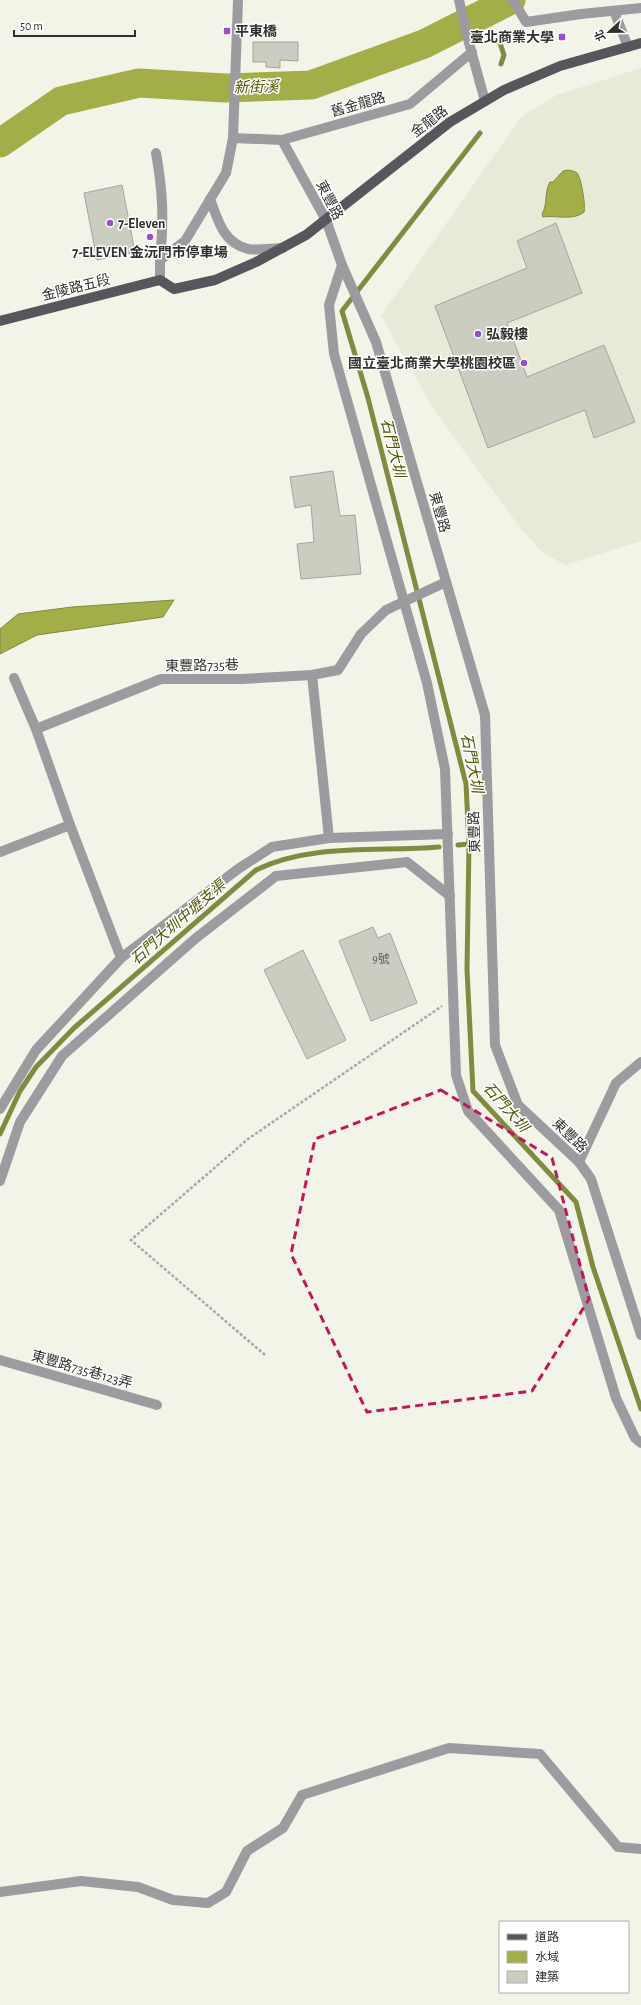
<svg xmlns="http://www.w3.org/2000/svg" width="641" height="2005" viewBox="0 0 641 2005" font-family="'Alegreya Sans','Noto Sans TC',sans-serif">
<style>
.built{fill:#e7ead7}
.water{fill:#a4ae48;stroke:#828940}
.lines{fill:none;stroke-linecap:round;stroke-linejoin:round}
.stream{stroke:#828940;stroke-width:5}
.river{stroke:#a4ae48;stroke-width:29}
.building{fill:#cbcdc1;stroke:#a4a69b}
.path{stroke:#a8aaa1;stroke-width:2.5;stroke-dasharray:3 2;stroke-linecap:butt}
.minor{stroke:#9e9ba0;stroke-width:10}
.major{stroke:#59555c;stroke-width:10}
.marked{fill:none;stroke:#c2185b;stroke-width:3;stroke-dasharray:8 5;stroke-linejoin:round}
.poi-dot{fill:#9850c3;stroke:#fff;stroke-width:1.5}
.labels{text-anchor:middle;stroke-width:3;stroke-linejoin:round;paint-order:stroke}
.number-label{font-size:12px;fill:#585953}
.poi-label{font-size:14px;font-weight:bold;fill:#31322e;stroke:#fff;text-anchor:start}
.street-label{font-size:14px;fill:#31322e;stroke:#fff}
.water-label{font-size:15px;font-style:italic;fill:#505506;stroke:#fff}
</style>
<rect width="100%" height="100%" fill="#f2f4e8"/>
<path class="built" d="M641,68V541L565,565L542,552L521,529L434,410L381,316L522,116L557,95Z"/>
<g class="water">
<path d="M568,170C572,171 575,171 577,173C581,177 586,206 584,212C574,221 556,215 543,217L542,214C548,204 544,192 550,182H553L563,171Z"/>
<path d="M174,600L163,617L37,635L0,654V629L18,614L72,607Z"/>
</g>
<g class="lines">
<g class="stream">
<path d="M500,43L504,55L501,64"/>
<path d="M480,133L342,311L368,398L466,784L469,844L467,969L473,1091L576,1202L593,1267L641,1409"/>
<path d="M458,845L469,844"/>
<path d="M0,1134L20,1091L36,1067L74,1028L256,870C311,843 379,852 439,847"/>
</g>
<path class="river" d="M0,143L61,101L139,83L225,88L311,85L424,44L511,0"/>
</g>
<g class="building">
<path d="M253,42H298V61L280,60V68L266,67V62H253Z"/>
<path d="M122,185L135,252L97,260L84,193Z"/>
<path d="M556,223L582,293L507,323L527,377L604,345L635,422L594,438L585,410L488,448L435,306L527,268L517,241Z"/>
<path d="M333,471L340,516L355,515L361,574L301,579L297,544L314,542L311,505L295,508L290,477Z"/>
<path d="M373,927L378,938L390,933L417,1003L371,1021L339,941Z"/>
<path d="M303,950L346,1040L307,1059L264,970Z"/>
</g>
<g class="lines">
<path class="path" d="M265,1355L131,1240L248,1139L442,1006"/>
<g class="minor">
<path d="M459,0L469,43L485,101"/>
<path d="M513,0L526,22L581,14L641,8"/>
<path d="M614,11L628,47"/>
<path d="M233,138L282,140L410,104L472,52"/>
<path d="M282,140L326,220L342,265L376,342L485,715L495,1045L518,1105L579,1162L591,1179L641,1335"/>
<path d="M156,153C163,192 164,221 160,260"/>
<path d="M210,199C218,220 223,243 248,249C258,251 273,248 283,248"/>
<path d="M342,265L329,305L334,354L427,683L445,769L456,1075L468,1111L559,1210L616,1398L635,1438L641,1443"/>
<path d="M160,280V260L185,241L226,173L233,138L238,0"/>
<path d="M312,675L329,838"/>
<path d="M14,678L36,729"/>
<path d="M70,825L121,958"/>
<path d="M0,852L70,825L36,729L161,679H242L312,675L338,670L361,634L386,610L446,582"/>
<path d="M0,1109L36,1050L121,958L238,869L272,847L329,838L448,834"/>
<path d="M579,1162L616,1083L641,1062"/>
<path d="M0,1181L20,1122L62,1056L196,938L276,876L407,862L450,896"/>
<path d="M0,1360L157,1405"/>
<path d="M0,1892L81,1881L138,1887L173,1900L208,1903L226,1892L247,1851L283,1828L302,1795L449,1748L540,1754L618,1847L641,1849"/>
</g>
<path class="major" d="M0,321L160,280L174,289L215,280L256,262L306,235L450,122L504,90L560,66L641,43"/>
</g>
<path class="marked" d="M441,1090L552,1158L589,1299L532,1391L367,1412L291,1254L315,1139Z"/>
<g class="poi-dot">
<rect x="223" y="27" width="8" height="8" rx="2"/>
<rect x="558" y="33" width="8" height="8" rx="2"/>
<circle cx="110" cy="223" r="4"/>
<circle cx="150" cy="237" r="4"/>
<circle cx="478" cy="334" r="4"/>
<circle cx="524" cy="363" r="4"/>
</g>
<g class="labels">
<g class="number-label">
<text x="381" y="963">9號</text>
</g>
<g class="poi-label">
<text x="235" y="36">平東橋</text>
<text x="554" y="42" text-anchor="end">臺北商業大學</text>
<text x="118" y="228">7-Eleven</text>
<text x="150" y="257" text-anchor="middle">7-ELEVEN 金沅門市停車場</text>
<text x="486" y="339">弘毅樓</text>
<text x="516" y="368" text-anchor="end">國立臺北商業大學桃園校區</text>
</g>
<g class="street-label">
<text transform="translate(358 104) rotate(-16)" y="5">舊金龍路</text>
<text transform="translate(429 121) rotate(-37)" y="5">金龍路</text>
<text transform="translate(330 200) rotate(63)" y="5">東豐路</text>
<text transform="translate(76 287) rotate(-14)" y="5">金陵路五段</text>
<text transform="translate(440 512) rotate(74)" y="5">東豐路</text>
<text transform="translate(202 665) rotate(-1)" y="5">東豐路735巷</text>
<text transform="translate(474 832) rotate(-92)" y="5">東豐路</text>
<text transform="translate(570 1135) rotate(44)" y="5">東豐路</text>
<text transform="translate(82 1369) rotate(16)" y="5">東豐路735巷123弄</text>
</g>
<g class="water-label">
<text transform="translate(256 87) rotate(-2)" y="5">新街溪</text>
<text transform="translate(393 448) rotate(76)" y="5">石門大圳</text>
<text transform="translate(472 763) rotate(79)" y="5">石門大圳</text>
<text transform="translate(178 922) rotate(-41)" y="5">石門大圳中壢支渠</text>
<text transform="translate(506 1107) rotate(49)" y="5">石門大圳</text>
</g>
</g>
<rect x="499" y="1921" width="130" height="72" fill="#ffffff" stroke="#adadab"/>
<rect x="507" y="1934" width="20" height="6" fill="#59555c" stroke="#adadab"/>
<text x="535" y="1941" font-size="12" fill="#31322e">道路</text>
<rect x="507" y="1951" width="20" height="12" fill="#a4ae48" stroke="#adadab"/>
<text x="535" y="1961" font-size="12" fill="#31322e">水域</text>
<rect x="507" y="1971" width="20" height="12" fill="#cbcdc1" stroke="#adadab"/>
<text x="535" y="1981" font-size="12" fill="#31322e">建築</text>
<g transform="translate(609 32) rotate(248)" stroke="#ffffff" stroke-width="3" paint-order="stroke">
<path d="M0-3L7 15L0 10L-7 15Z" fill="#31322e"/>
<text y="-6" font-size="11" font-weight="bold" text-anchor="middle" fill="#31322e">北</text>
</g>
<path d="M14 30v6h121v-6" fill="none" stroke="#31322e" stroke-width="2"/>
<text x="20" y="30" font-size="12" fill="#31322e" stroke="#ffffff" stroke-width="3" paint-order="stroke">50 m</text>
</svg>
